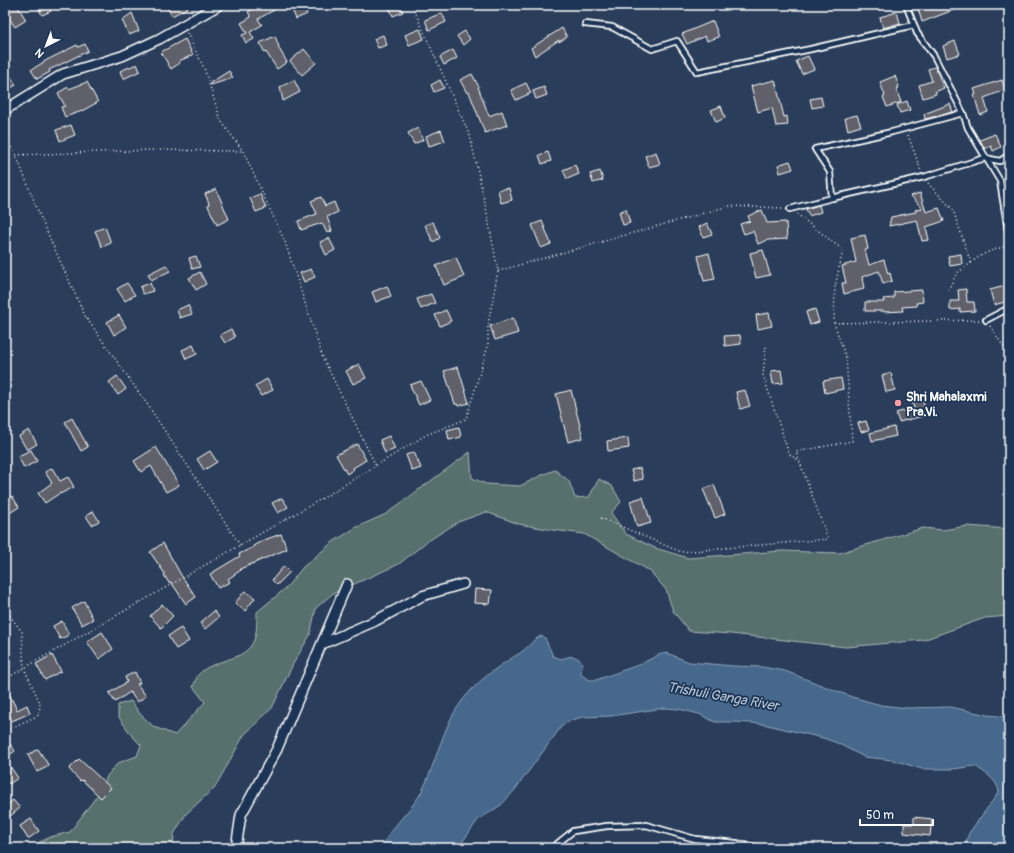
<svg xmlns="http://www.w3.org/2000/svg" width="1014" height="853" viewBox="0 0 1014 853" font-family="Pangolin,sans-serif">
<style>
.green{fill:#57706d;stroke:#abb8b6}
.water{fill:#45688c;stroke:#8fa4ba}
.building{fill:#5f6169;stroke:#fff}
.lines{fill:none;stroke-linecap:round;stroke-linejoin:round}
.lane-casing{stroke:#fff;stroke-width:8}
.street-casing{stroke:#fff;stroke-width:12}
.path{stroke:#fff;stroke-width:1.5;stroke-dasharray:1 3;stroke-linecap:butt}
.lane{stroke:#1d3557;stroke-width:4.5}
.street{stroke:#1d3557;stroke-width:9}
.poi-dot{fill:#ff9aa2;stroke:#1d3557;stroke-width:1.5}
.labels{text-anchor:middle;stroke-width:3.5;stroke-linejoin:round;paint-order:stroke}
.poi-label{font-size:13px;font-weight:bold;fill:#fff;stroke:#1d3557;text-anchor:start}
.water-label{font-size:14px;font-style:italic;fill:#b5c3d1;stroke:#1d3557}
</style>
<rect width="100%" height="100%" fill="#2a3e5b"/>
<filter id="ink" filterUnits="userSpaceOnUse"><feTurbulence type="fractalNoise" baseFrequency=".025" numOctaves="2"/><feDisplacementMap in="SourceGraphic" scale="8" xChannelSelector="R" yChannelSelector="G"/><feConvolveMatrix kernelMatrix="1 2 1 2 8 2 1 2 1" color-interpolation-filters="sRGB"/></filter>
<g filter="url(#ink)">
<path class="green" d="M470,452L472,478L486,484L520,486L542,475L555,470L569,481L575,498L589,497L599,479L612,486L621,502L611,513L626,534L655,548L688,558L782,551L839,553L923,528L943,530L967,526L1009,529V616L985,618L923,640L846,647L731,634L689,631L673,611L666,590L650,571L584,534L553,530L519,524L486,512L458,522L425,543L399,564L332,594L316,608L310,635L293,664L272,708L244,735L215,787L186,814L174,834L173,848H36L38,843L50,837L70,832L102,789L107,776L118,763L137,756L141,745L132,736L118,716V705L131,701L140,714L154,727L175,735L205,702L193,687C195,683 196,678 198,675C214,657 245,663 254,640C257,632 257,620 257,612L286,588L303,567L333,542L355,528L386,514Z"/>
<path class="water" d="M541,636L545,638L553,656L561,659C571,656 575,654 583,663L581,672V675L590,680H596L641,664L658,655L667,653L689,662L733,666L762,667L785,671L852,697L881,705L908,708L951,707L987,715L1009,717V848H964L969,833L999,792C997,779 985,773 975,766L953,769H922L893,760L864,757L837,743L823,738L763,724L735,722H715L699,714L679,709L664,708L611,716L582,717L569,721L561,727L514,791L501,805L478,820L458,848H382C390,827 410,812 421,793C432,772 438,747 448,725C462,692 490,671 520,653C528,648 533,639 541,636Z"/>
<g class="building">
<path d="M7,5H17L26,20L15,27L9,18Z"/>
<path d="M37,5H48L51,11L42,15Z"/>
<path d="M166,5H192L172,16Z"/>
<path d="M260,5H283L258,19L262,25L250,32L254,39L246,43L242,35L247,33L241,23L251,17L248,12Z"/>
<path d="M290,5H303L307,14L296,19Z"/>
<path d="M388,5H400L403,12L393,16Z"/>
<path d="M917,5H963L964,6L922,22Z"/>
<path d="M897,12L900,23L883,28L880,17Z"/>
<path d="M132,13L139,31L129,35L122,20Z"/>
<path d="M442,13L446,22L429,30L425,20Z"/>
<path d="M713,21L719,37L707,41L705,36L687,44L682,34Z"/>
<path d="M562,28L567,37L559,42V40L535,56L531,48Z"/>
<path d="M420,29L424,39L409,45L405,35Z"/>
<path d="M465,31L470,39L463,45L457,36Z"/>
<path d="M383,35L387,45L378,48L374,39Z"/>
<path d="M275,36L279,47H278L287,62L277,69L266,52L265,53L260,43Z"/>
<path d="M185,39L193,55L179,61L180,63L171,69L161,52Z"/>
<path d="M955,41L960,54L947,58L943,46Z"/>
<path d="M85,44L88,51L49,70L50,72L37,79L31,70L47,60L77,45L78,47Z"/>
<path d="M304,49L316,63L302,75L290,61Z"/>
<path d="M453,50L457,58L444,65L440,57Z"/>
<path d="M808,56L814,69L802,74L796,61Z"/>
<path d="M137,64L140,71L123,79L120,71Z"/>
<path d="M935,67L944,88L935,92L936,94L923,98L919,85L932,81L928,69Z"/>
<path d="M229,71L233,78L211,85L210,83Z"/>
<path d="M472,74L479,87H478L489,116L502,111L507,125L485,133L469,92L467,93L460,80Z"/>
<path d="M895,76L899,87L896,89L901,102L887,107L883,97L885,96L880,82Z"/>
<path d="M11,77L16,85L5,91V80Z"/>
<path d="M294,80L300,92L283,101L280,87Z"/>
<path d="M440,80L444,88L434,92L431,85Z"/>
<path d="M775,80L784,117L787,116L788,125L776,126L772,108L758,112L751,86Z"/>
<path d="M1002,80L1005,90L984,98L988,112L980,115L974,95L976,94L974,89Z"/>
<path d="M87,82L98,102L82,111L65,117L61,107L65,106L58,93L68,87L69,89Z"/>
<path d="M526,83L531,93L516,100L511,90Z"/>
<path d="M544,87L547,95L536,99L533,91Z"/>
<path d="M821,97L823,106L812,108L810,99Z"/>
<path d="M907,101L910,110L900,113L897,105Z"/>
<path d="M950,104L953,112L925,119L924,114Z"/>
<path d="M721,106L725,118L716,122L711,110Z"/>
<path d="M857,115L861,126L848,130L845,118Z"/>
<path d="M71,125L75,135L60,141L56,130Z"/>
<path d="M418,128L423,140L414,144L408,133Z"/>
<path d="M441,130L445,141L429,146L426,136Z"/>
<path d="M995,134L1001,147L993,151L991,146L985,149L980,140Z"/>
<path d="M548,152L551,161L542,164L539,155Z"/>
<path d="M656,152L660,164L649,167L645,156Z"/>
<path d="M790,161L793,169L780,173L778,165Z"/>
<path d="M575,165L579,174L567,179L563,170Z"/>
<path d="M600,171L603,180L593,183L590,174Z"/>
<path d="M509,188L512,200L501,203L498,190Z"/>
<path d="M216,189L229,219L217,225L208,206L209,203L205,194Z"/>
<path d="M920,193L926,212L939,208L944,221L926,227L929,240L922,241L917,220L889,226L891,217L916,212L915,210L922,208L911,196Z"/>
<path d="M260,194L266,208L256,212L250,198Z"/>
<path d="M321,197L325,206L334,202L338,212L327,217L332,231L327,233L322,223L301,230L298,221L317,214L311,201Z"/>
<path d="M819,205L821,212L809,216L806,209Z"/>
<path d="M626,209L630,223L623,225L619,212Z"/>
<path d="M762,210L767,223L786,222L787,239L768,240L758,244L753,231L744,234L740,224L750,221L748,216Z"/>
<path d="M542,221L551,244L541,248L532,225Z"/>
<path d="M433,222L440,238L433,242L425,225Z"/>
<path d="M707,223L712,234L703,237L699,227Z"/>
<path d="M105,227L111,243L102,247L95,231Z"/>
<path d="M865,235L868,249L865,250L869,265L884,260L888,274L890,273L892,281L883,284L879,271L862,277L864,289L844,294L842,283H846L842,266L856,262L851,238Z"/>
<path d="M329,238L335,250L326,255L320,242Z"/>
<path d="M763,250L770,275L756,278L750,253Z"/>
<path d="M709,253L715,279L704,281L698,256Z"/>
<path d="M961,254L962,264L950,266L948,256Z"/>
<path d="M196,256L200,267L192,269L189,258Z"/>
<path d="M456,257L464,277L444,285L436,266Z"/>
<path d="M166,265L170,271L151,280L148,274Z"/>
<path d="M311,269L315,277L304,282L300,273Z"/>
<path d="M200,272L206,284L196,290L189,278Z"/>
<path d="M127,283L135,295L125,301L117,289Z"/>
<path d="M150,283L153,291L143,294L140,287Z"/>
<path d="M1009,285V295L1006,296L1008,301L994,305L990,290Z"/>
<path d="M387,286L391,296L376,302L372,292Z"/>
<path d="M966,289L967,302H974L975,311L960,312V309L950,310V301H959L958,290Z"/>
<path d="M922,290L923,302L916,303L917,306L902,307L903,311L884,312V311H865V302H884L883,299L894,298V292Z"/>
<path d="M431,294L435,303L421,309L417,299Z"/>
<path d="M188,305L192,314L180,318L177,310Z"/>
<path d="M815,309L819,322L810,325L806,312Z"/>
<path d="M446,310L451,321L440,326L435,315Z"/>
<path d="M769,313L772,326L758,329L756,315Z"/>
<path d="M119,315L126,327L114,335L107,322Z"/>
<path d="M513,318L518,333L495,340L490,326Z"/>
<path d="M231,329L235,337L225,343L220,335Z"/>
<path d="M740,335L741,344L725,346L724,336Z"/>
<path d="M193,345L197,354L186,359L182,350Z"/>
<path d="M359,364L366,378L353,384L346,371Z"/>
<path d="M458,367L469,403L458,406L457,404H455L444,371Z"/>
<path d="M781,370L783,383L773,384L771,371Z"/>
<path d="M891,373L895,390L886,392L882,375Z"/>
<path d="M117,376L126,389L118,395L109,382Z"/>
<path d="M841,378L843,389L825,393L823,381Z"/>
<path d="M267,379L273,390L261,396L255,386Z"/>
<path d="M421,381L430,400L419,405L410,385Z"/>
<path d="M571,390L583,438L568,442L556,394Z"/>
<path d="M745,390L750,406L740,409L736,392Z"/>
<path d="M921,395L927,415L899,422L896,413L914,408L911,397Z"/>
<path d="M72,418L88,447L81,451L65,422Z"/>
<path d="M866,421L869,430L861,432L858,423Z"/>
<path d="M459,427L461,437L449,440L447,430Z"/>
<path d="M894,427L896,436L872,441L870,433Z"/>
<path d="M29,430L37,444L27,450L19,436Z"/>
<path d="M389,436L395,449L385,453L380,440Z"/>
<path d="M628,438L629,448L608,451L607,441Z"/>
<path d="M357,444L366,460L353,468L354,469L347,474L336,455Z"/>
<path d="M156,447L179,485L166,492L151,466L141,472L134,461Z"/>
<path d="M31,450L37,461L24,468L18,456Z"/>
<path d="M210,451L217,462L204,470L197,459Z"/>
<path d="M414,452L421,468L412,471L406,455Z"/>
<path d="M52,468L60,481L68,477L74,487L60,494V493L45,503L38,493L52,483L45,472Z"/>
<path d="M640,468L643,479L634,481L631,470Z"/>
<path d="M714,485L725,514L715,518L703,489Z"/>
<path d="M12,496L19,507L5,516V500Z"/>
<path d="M643,497L651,523L637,527L630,501Z"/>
<path d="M282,498L288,507L278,513L272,503Z"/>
<path d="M93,511L99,521L92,525L86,516Z"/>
<path d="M281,534L287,549L240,569L241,570L228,579L230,582L218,588L210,574L240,556L239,554L254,547L253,546L264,540Z"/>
<path d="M163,543L181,575L196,597L186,604L171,582L169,583L164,575L165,574L150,552Z"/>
<path d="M284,566L290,572L277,585L272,580Z"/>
<path d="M475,589L492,590L490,604L474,603Z"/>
<path d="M245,591L255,598L245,611L235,603Z"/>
<path d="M84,601L93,619L82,625L72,608Z"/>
<path d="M162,604L173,616L161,628L150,616Z"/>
<path d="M214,611L219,617L205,629L200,623Z"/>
<path d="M62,621L69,635L60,639L53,626Z"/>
<path d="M181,628L189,641L176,649L168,636Z"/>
<path d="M102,632L113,649L99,659L87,642Z"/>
<path d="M52,655L61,671L45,680L36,664Z"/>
<path d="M135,672L140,683L137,684L146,696L137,702L130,692L115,702L109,693L127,682L125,677Z"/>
<path d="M5,685L17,710L27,705L30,713L12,721L5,705Z"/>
<path d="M5,737L15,751L5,758Z"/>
<path d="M38,749L49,766L37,772L28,755Z"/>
<path d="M5,759L18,778L9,784L5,777Z"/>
<path d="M79,759L111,788L101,798L82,780L80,781L69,769Z"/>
<path d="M13,800L20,808L9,817L5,807Z"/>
<path d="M914,817L932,819L930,836L904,833V824H914Z"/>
<path d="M31,819L39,831L28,839L20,826Z"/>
</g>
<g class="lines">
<g class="lane-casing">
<g id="lane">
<path d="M585,24L612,27L652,49L677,41L697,72L811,49L914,25L906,5"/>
<path d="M914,25L917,33L934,56L963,113L968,128L1000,181L1009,237"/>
<path d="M832,198L924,177L985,158L1000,161L1009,155"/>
<path d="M790,209L832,198L830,172L815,149L892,132L963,113"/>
<path d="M986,320L1009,308"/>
<path d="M552,848L573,831L607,826L646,825L695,839L736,843L760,848"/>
</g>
</g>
<g class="street-casing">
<g id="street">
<path d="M5,110L63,74L122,56L159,39L219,5"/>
<path d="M322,644L375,621L422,596L463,584"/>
<path d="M236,848L241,815L277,749L347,584"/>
</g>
</g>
<g class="path">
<path d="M187,33L204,68L221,121L243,151L285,242L323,358L376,466"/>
<path d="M908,135L921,171"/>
<path d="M5,137L16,155L42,221L85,316L147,404L240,545"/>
<path d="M16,155L152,150L242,151"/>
<path d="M928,183L953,210L971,263L957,273L947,292"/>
<path d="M971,263C982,253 994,249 1009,246"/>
<path d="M498,271L729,206L783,208"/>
<path d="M834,323L980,320"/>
<path d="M990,326L1009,355"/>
<path d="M766,347L763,375L789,454L800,461"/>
<path d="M601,518L681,552L828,539L796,452L852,441L846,358L834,323L835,287L843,250L797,214"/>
<path d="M5,609L22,632L24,668L40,703L39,715L5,731"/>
<path d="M5,679L323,498L426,435L466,419L488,346V325L498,271L486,208L470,136L412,5"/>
</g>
<use href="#lane" class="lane"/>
<use href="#street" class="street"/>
</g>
</g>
<circle class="poi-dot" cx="898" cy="403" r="4"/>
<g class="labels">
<g class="poi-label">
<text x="906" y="401">Shri Mahalaxmi<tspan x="906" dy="15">Pra.Vi.</tspan></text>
</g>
<g class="water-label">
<text transform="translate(723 696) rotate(10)" y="5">Trishuli Ganga River</text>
</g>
</g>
<rect width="1014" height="853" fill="none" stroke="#1d3557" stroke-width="20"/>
<rect x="10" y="10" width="994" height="833" fill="none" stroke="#fff" stroke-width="1.5" filter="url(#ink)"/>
<g transform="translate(46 46) rotate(222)" stroke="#1d3557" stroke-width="3" paint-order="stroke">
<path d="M0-3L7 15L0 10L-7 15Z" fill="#ffffff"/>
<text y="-6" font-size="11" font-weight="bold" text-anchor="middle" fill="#ffffff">N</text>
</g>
<path d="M860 819v6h73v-6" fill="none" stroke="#ffffff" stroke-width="2"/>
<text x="866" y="819" font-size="12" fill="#ffffff" stroke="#1d3557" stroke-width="3" paint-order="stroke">50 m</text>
</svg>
